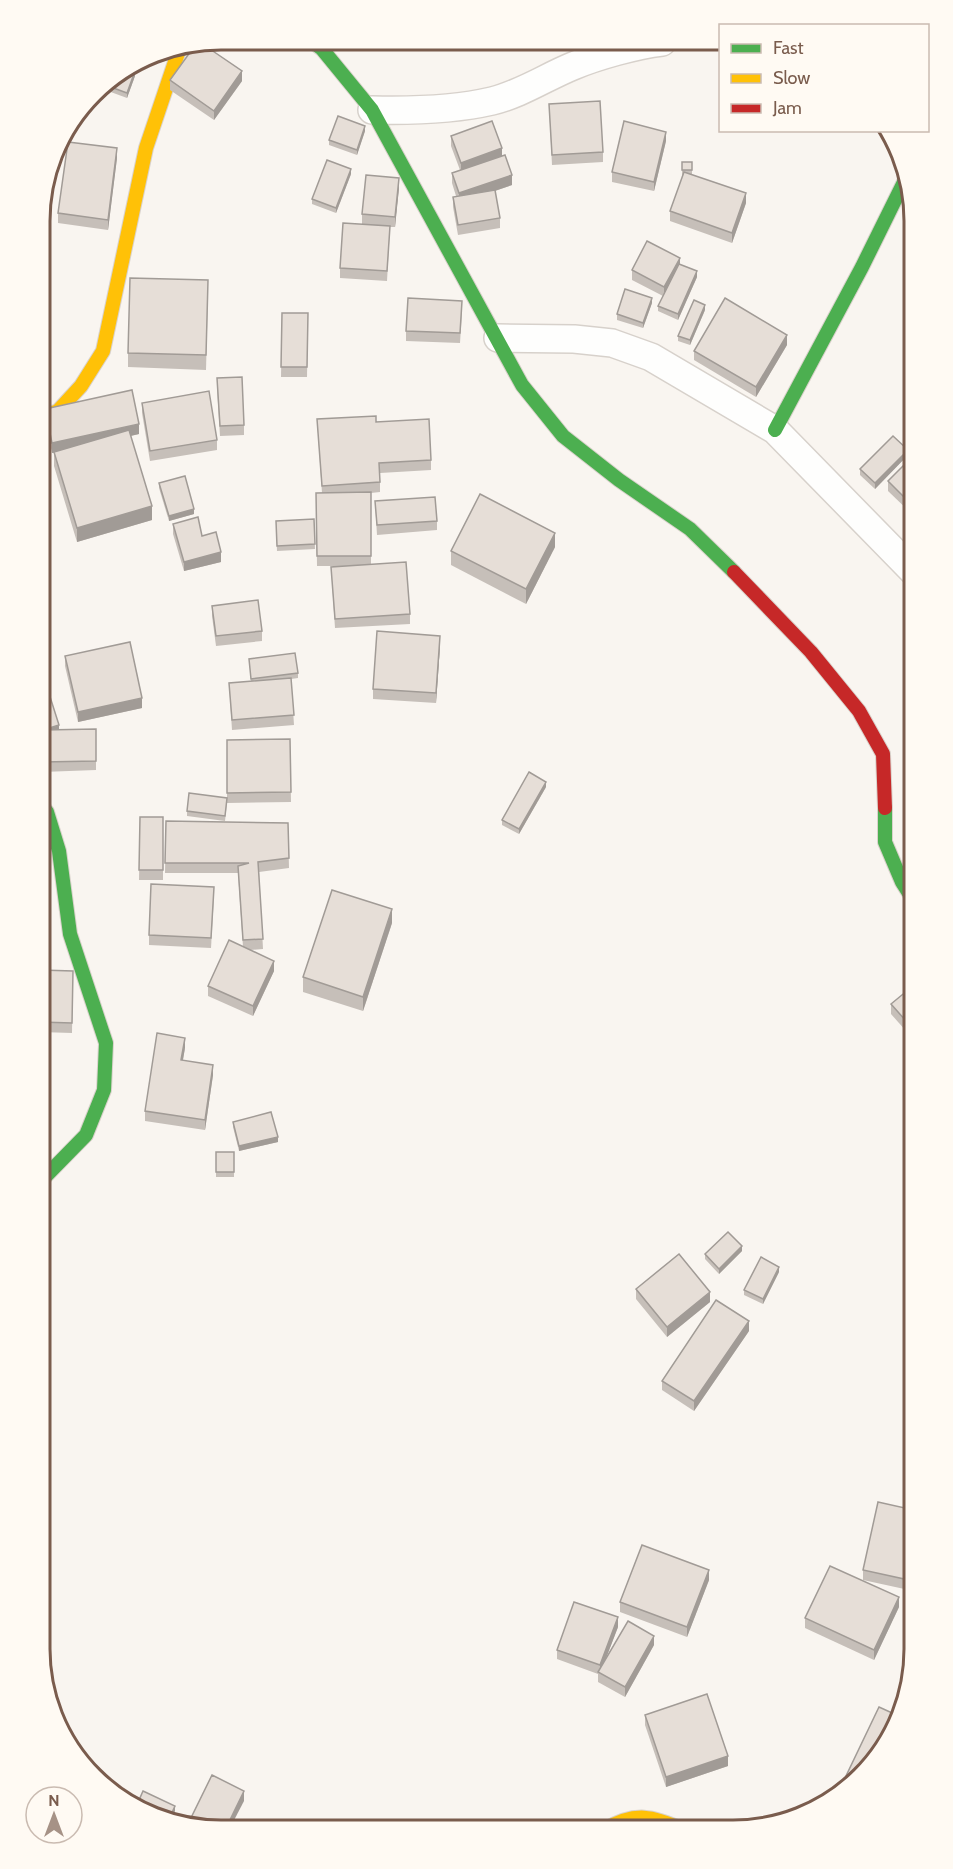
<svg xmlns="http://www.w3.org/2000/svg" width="953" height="1869" viewBox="0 0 953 1869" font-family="Cabin,sans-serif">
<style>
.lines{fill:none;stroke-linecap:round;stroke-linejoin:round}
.street-casing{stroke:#d7d1cb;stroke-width:30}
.fast-casing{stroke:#d9d2cb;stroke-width:16}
.slow-casing{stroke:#d9d2cb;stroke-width:16}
.jam-casing{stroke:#d9d2cb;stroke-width:16}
.street{stroke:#fefefd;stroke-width:27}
.fast{stroke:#4caf50;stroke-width:14}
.slow{stroke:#ffc107;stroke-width:14}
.jam{stroke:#c62828;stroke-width:14}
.wall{fill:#c6bfb9}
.shaded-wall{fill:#a19b96}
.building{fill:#e6ded7;stroke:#a19b96;stroke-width:1.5}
.rim{fill:none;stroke:#7a5c4d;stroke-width:3}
</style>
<rect width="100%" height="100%" fill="#f9f5f0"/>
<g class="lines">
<g class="street-casing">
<g id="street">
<path d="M372,110C412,111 453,110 492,101C521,94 546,77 573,66C597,56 636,45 662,42"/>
<path d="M498,338L574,339L612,343L651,357L775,430L914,572"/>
</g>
</g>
<g class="fast-casing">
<g id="fast">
<path d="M310,40L322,49L372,110L522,385L563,436L619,480L690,529L734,572"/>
<path d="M775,430L862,267L907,176"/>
<path d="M885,808V842L902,882L914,901"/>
<path d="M39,1183L86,1135L104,1090L106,1043L70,934L59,851L47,812L40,803"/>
</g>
</g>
<g class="slow-casing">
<g id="slow">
<path d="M40,418L58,411L81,386L103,351L146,148L180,47"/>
<path d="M604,1830C635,1811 653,1816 684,1830"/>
</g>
</g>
<g class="jam-casing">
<path id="jam" d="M734,572L811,652L859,711L883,754L885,808"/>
</g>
<use href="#street" class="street"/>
<use href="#fast" class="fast"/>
<use href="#slow" class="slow"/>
<use href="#jam" class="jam"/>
</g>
<g class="wall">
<path d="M228,39H242L239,44Z"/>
<path d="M135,76L127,98L108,91V86Z"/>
<path d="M170,80L242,81L214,120L170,90Z"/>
<path d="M549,104L603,152V162L552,165Z"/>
<path d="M365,131L357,155L329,145V140Z"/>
<path d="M451,136L502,156L512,185L495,191L500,218V228L458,235L453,207V197L456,196L452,183V173L460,170L451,146Z"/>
<path d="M666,141L654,191L612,182V172Z"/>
<path d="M117,158L108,230L58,223V213Z"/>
<path d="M682,162H692V175L746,203L732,243L670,221V211L683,175H682Z"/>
<path d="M351,174L336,213L312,204V199Z"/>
<path d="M399,188L395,227H390L387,281L340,278V268L362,224V214Z"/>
<path d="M680,264L697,277L678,320L658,311V306L663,296L632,280V270Z"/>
<path d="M208,294L206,370L128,367V353Z"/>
<path d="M652,303L643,328L617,320V314Z"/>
<path d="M705,310L690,345L678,341V336Z"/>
<path d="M462,311L460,343L406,341V331Z"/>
<path d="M282,313H308L307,377H281Z"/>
<path d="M787,345L756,397L694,360V351Z"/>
<path d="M217,388L244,425V435L220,436Z"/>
<path d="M142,403L217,440V450L150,461L142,413Z"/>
<path d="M45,409L139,434L131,436L152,520L77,542L54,466V453H52L45,419Z"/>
<path d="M317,419L376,422L431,460V470L380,473V492L371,493V564L410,614V624L335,628L331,567L348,566H317L316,493H322Z"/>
<path d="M908,455L875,489L860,475V469Z"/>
<path d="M914,455V516L888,491V481Z"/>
<path d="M159,483L194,514L169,521L159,488Z"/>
<path d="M375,501L437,521V530L377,535Z"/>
<path d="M314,519L315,549L277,551L276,521Z"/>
<path d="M173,524L202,536L221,562L184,571L173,534Z"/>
<path d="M555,547L526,604L451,565V551Z"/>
<path d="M212,606L262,631V641L216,646L212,616Z"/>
<path d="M440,646L436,703L373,699V689Z"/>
<path d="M65,656L142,708L78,722L65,666Z"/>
<path d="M249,659L298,673V678L291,679L294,725L232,730L229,683L251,681Z"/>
<path d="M96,729V770L42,772V740L59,730Z"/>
<path d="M290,739L291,802L227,803L225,821L187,816V811L227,798V740Z"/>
<path d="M546,787L519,834L502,825V820Z"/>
<path d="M140,817H163V880H139Z"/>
<path d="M166,821L288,823L289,868L259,872L263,949L250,950L274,971L253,1016L208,996V986L243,947L238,873H165Z"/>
<path d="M214,896L211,948L149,945V935Z"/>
<path d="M392,923L363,1011L303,992V977Z"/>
<path d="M40,970L73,971L72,1033L40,1032Z"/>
<path d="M914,985V1040L891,1014V1004Z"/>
<path d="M185,1048L183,1060L213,1075L205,1130L145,1121V1111Z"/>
<path d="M914,1092V1158L905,1103V1093Z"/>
<path d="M233,1122L278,1142L239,1151L233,1127Z"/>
<rect x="216" y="1152" width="18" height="25"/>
<path d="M742,1251L719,1274L705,1259V1254Z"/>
<path d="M779,1272L763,1304L744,1295V1290Z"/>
<path d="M914,1279V1309L905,1303V1293Z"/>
<path d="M636,1289L710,1302L667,1337L636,1299Z"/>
<path d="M749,1331L694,1411L662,1390V1381Z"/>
<path d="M914,1510L909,1590L863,1580V1570Z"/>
<path d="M709,1580L687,1637L620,1612V1602Z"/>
<path d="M899,1607L874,1660L805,1628V1618Z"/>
<path d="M618,1627L606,1658L654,1645L625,1697L598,1682V1674L557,1659V1650Z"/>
<path d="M645,1715L728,1766L666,1787L645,1725Z"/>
<path d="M876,1759L846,1788V1776Z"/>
</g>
<g class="shaded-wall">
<path d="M135,71V76L127,98V93Z"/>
<path d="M242,71V81L214,120V111Z"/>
<path d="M365,126V131L357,155V150Z"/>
<path d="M666,132V141L654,191V182Z"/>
<path d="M117,148V158L108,230V220Z"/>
<path d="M502,148V158L461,173V163Z"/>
<path d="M351,169V174L336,213V208Z"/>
<path d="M512,175V185L459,203V193Z"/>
<path d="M399,178V188L395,227V217Z"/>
<path d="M746,193V203L732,243V233Z"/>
<path d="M680,258V268L664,297V287Z"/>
<path d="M697,271V277L678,320V314Z"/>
<path d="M652,298V303L643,328V323Z"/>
<path d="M705,305V310L690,345V340Z"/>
<path d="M787,335V345L756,397V387Z"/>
<path d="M139,424V434L52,453V443Z"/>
<path d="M908,450V455L875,489V483Z"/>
<path d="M152,506V520L77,542V528Z"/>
<path d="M194,509V514L169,521V516Z"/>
<path d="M555,533V547L526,604V589Z"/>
<path d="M221,552V562L184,571V562Z"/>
<path d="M440,636V646L436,703V693Z"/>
<path d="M142,698V708L78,722V712Z"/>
<path d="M59,725V735L43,730Z"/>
<path d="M42,730V740L40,741V731Z"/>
<path d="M546,782V787L519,834V829Z"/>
<path d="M392,909V923L363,1011V997Z"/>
<path d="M274,961V971L253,1016V1006Z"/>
<path d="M185,1038V1048L181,1070V1060Z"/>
<path d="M213,1065V1075L205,1130V1120Z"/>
<path d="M278,1137V1142L239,1151V1146Z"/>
<path d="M742,1246V1251L719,1274V1269Z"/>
<path d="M779,1267V1272L763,1304V1299Z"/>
<path d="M710,1292V1302L667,1337V1327Z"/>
<path d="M749,1321V1331L694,1411V1401Z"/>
<path d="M914,1558V1568L909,1590V1580Z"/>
<path d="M709,1570V1580L687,1637V1627Z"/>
<path d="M899,1597V1607L874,1660V1650Z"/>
<path d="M618,1617V1627L600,1674V1665Z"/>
<path d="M654,1636V1645L625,1697V1687Z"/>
<path d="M728,1756V1766L666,1787V1777Z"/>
<path d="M244,1791V1801L230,1828H226Z"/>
<path d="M175,1806V1811L171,1821H168Z"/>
</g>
<g class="building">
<path d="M201,43L242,71L214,111L170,80L196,44Z"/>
<path d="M126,68L135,71L127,93L108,86L111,77Z"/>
<path d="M600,101L603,152L552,155L549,104Z"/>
<path d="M338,116L365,126L357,150L329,140Z"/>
<path d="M492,121L502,148L461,163L451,136Z"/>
<path d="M624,121L666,132L654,182L612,172Z"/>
<path d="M68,142L117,148L108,220L58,213Z"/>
<path d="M505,155L512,175L459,193L452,173Z"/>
<path d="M327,160L351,169L336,208L312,199Z"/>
<rect x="682" y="162" width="10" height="8"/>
<path d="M684,172L746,193L732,233L670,211Z"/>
<path d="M366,175L399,178L395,217L362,214Z"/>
<path d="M495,190L500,218L458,225L453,197Z"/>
<path d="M343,223L390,226L387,271L340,268Z"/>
<path d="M647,241L680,258L664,287L632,270Z"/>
<path d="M679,264L697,271L678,314L658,306Z"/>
<path d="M130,278L208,280L206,355L128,353Z"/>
<path d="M625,289L652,298L643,323L617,314Z"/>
<path d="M408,298L462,301L460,333L406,331Z"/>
<path d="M725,298L787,335L756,387L694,351Z"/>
<path d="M694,300L705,305L690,340L678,336Z"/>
<path d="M282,313H308L307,367H281Z"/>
<path d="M242,377L244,425L220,426L217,378Z"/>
<path d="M132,390L139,424L52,443L45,409Z"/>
<path d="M209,391L217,440L150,451L142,403Z"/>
<path d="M376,416V422L429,419L431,460L379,463L380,482L322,486L317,419Z"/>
<path d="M129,430L152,506L77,528L54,452Z"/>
<path d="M893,436L908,450L875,483L860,469Z"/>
<path d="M914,455V507L888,481Z"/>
<path d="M185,476L194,509L169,516L159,483Z"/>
<path d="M371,492V556H317L316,493Z"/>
<path d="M480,494L555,533L526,589L451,551Z"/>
<path d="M435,497L437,521L377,525L375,501Z"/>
<path d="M198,517L202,536L216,532L221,552L184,562L173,524Z"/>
<path d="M314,519L315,544L277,546L276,521Z"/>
<path d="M406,562L410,614L335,619L331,567Z"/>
<path d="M258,600L262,631L216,636L212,606Z"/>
<path d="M377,631L440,636L436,693L373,689Z"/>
<path d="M130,642L142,698L78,712L65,656Z"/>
<path d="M295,653L298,673L251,679L249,659Z"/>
<path d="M291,678L294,715L232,720L229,683Z"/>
<path d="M45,681L59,725L43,730L96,729V761L42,762V730L40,731V683Z"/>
<path d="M290,739L291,792L227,793V740Z"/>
<path d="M529,772L546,782L519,829L502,820Z"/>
<path d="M189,793L227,798L225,816L187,811Z"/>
<path d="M140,817H163V870H139Z"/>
<path d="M166,821L288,823L289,858L258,862L263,939L243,940L238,866L249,863H165Z"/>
<path d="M151,884L214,887L211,938L149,935Z"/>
<path d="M332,890L392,909L363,997L303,977Z"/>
<path d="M229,940L274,961L253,1006L208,986Z"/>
<path d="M40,970L73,971L72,1023L40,1022Z"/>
<path d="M914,985V1030L891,1004Z"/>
<path d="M157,1033L185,1038L181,1060L213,1065L205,1120L145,1111Z"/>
<path d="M914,1092V1148L905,1093Z"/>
<path d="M271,1112L278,1137L239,1146L233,1122Z"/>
<rect x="216" y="1152" width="18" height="20"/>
<path d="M728,1232L742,1246L719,1269L705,1254Z"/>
<path d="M679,1254L710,1292L667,1327L636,1289Z"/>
<path d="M761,1257L779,1267L763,1299L744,1290Z"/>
<path d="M914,1279V1299L905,1293Z"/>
<path d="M716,1300L749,1321L694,1401L662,1381Z"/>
<path d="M878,1502L914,1510V1558L909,1580L863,1570Z"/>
<path d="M642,1545L709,1570L687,1627L620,1602Z"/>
<path d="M830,1566L899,1597L874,1650L805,1618Z"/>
<path d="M574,1602L618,1617L600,1665L557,1650Z"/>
<path d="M628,1621L654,1636L625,1687L598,1672Z"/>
<path d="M707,1694L728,1756L666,1777L645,1715Z"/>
<path d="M879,1707L901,1717L900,1718L876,1759L854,1780L846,1776Z"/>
<path d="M212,1775L244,1791L226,1828H196L187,1826Z"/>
<path d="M143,1791L175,1806L168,1821L151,1816L136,1807Z"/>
</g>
<path d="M0 0H953V1869H0ZM221 50H733A171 171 0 0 1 904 221V1649A171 171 0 0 1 733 1820H221A171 171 0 0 1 50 1649V221A171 171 0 0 1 221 50Z" fill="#fffaf3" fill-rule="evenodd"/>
<path class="rim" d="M221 50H733A171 171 0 0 1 904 221V1649A171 171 0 0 1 733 1820H221A171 171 0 0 1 50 1649V221A171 171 0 0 1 221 50Z"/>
<rect x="719" y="24" width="210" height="108" fill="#fffaf3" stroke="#cabbb1" stroke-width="1.5"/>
<rect x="731" y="44" width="30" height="9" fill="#4caf50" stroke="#cabbb1" stroke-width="1.5"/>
<text x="773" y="54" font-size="18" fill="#7a5c4d">Fast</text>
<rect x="731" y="74" width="30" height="9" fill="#ffc107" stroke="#cabbb1" stroke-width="1.5"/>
<text x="773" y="84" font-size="18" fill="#7a5c4d">Slow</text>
<rect x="731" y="104" width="30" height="9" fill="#c62828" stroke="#cabbb1" stroke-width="1.5"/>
<text x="773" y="114" font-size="18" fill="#7a5c4d">Jam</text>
<g transform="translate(54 1815)"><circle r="28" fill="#fffaf3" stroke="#cabbb1" stroke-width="1.5"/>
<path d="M0-4.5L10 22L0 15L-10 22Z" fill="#a69286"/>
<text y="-9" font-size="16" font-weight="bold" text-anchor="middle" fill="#7a5c4d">N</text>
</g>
</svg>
